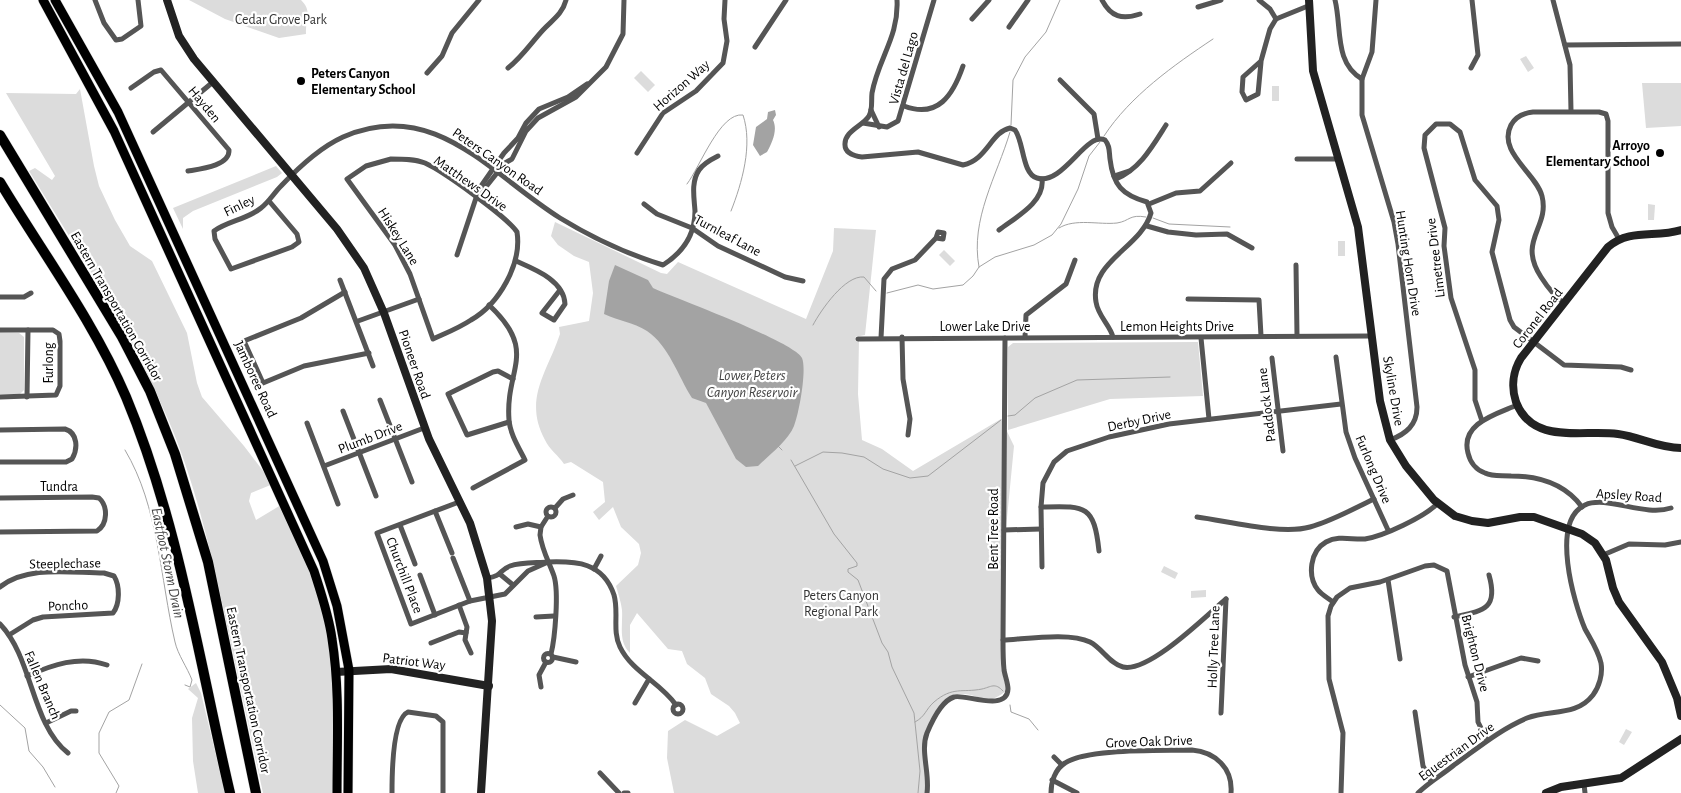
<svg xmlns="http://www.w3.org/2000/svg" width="1681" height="793" viewBox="0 0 1681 793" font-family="'Alegreya Sans',sans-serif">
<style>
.green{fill:#dcdcdc}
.water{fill:#a3a3a3}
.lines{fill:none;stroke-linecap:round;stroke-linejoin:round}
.stream{stroke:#a3a3a3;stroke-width:1}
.primary-casing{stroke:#dbdbdb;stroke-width:10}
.highway-casing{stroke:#dbdbdb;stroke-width:11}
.street{stroke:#555;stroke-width:5}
.secondary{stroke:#222;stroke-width:8}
.primary{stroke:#000;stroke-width:9}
.highway{stroke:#000;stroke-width:10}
.poi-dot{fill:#000;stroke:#fff;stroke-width:2}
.labels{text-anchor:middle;stroke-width:4.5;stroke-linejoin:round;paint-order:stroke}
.park-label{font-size:14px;fill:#333;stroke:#fff}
.street-label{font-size:14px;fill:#000;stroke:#fff}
.poi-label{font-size:14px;font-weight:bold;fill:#000;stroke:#fff;text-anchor:start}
.water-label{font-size:15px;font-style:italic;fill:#444;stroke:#fff}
</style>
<rect width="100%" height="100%" fill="#fff"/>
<g class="green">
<path d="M189,0H301C313,12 305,19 306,34L279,38L225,19Z"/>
<path d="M1526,56L1534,68L1528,72L1520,59Z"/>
<path d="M641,71L655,85L648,92L634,78Z"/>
<path d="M1642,83H1681V126L1646,128Z"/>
<rect x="1272" y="86" width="7" height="15"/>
<path d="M80,89L94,166L99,186L115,220L130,246L152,261L187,333L197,383L202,397L244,446L273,484L251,493L249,501L256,520L281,505C297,538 313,572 322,607C338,668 333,731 333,793H263C250,734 238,675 225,616C210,549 195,481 167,417C130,330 78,251 29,171L35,168L52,180L55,176L6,93L76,94Z"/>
<path d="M276,166L282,173L277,177L193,211L183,218V229L173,208Z"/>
<path d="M1648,204L1655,205L1654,220H1648Z"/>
<path d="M555,222L661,273L667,274L678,262L806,319L833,251L834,228L876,230L865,335L855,337L859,339L858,394L862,440L882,449L913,471L1001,419L1014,446L1001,580V668L1007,690C987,707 984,696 964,694C943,692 928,720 924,737L926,793H674L667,758L668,731L685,720L717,736L740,723L735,713L729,706L711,694L705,678L687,664L682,651L668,649L637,613L630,625V653C618,641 623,626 622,610C621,602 618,593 616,586L638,565L641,553L639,544L621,527L613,507L599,520L593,512L605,502L603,482L571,462L564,464C559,456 549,449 545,440C523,399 547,373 560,334L559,327L589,321L593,293L589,262L574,256L558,245L551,236Z"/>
<rect x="1338" y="241" width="7" height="15"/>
<path d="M944,250L955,261L950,266L939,255Z"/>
<path d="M0,332L19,333L24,337V390L20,394H0Z"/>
<path d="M1198,342L1203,396L1110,399L1008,430V347L1013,343Z"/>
<path d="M1164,566L1178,573L1175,579L1161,572Z"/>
<path d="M1206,590V597L1191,598V591Z"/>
<path d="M196,683L201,693L225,793H198L193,761L192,718L198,698L188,689Z"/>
<path d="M1626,729L1632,732L1624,745L1619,742Z"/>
</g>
<g class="water">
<path d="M775,110L776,115L773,120C778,130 772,143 767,152L760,156L753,145L756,127L767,119L768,112Z"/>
<path d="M615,265L648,280L653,288C675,298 795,342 802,358C807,370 799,414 794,426C788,441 769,455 758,466L746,467L736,459L706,403L692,398C678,376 669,346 647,331C633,322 618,321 604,314L609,281Z"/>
</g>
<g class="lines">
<g class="stream">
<path d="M1011,125L1013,80L1025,57L1046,32L1060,0"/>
<path d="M1104,136C1130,96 1174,65 1213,39"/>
<path d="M687,184C700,167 720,112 743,115C753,145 742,183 731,211"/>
<path d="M1153,218L1169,224L1230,227"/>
<path d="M1059,228C1075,218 1099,225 1117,223C1130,221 1129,214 1146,217"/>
<path d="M979,267C970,219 997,176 1010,132"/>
<path d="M887,293L918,285L933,289L963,285L973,276L979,267L995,257L1034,245L1052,235L1061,224L1078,189L1089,156L1100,142"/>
<path d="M813,325C821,310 845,275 864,277L876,291"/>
<path d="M1008,416L1015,415L1035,398L1077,380L1170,377"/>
<path d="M777,445L782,450"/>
<path d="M125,450C159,507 160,578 175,642C178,655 187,667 192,680L190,687L185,685"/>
<path d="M791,460L834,534L857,563V566L848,569V572L858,580L882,643L888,652L892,667L914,713L920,771L918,793"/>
<path d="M795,466L823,452L842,453L864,457L883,469L910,478L928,476L1001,420"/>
<path d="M0,705L25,728L29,751L43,767L55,787"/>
<path d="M1010,705L1011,712L1029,719L1038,730"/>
<path d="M915,722C926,716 925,710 934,702C953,686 962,693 982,689C991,687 995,682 1003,691"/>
<path d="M116,793L119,786L99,753V733L109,712L129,700L142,664"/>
</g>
<g class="primary-casing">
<g id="primary">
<path d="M43,0L114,131L314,571C321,593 329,616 332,639C340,690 337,741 337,793"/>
<path d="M55,0L118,112L323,561L337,606L349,670L348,793"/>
</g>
</g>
<g class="highway-casing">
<g id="highway">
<path d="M0,135L122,337L150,391L175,454L208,562L256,793"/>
<path d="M0,182C42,252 94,322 126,397C179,524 199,661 230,793"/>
</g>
</g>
<g class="street">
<path d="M95,0L104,23L116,40L122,39L141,26L138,0"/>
<path d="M897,0C899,37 878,59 872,93C871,101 873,109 869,116C863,126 844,131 845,145C845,153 855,156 862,157L918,152L963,165C987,160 991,132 1010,128L1015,130C1024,142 1022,174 1037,178C1063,186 1086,131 1105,140C1110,146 1109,151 1110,159C1113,185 1122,195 1147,202L1151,213C1141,248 1089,261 1096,302C1098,316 1110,325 1113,337"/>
<path d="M1102,0C1111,17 1122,20 1140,14"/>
<path d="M1259,0L1270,9L1276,19"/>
<path d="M1335,0C1342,28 1334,63 1362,79L1372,52L1376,0"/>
<path d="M1553,0L1570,65L1571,111"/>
<path d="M1198,7L1221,0"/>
<path d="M972,19L989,0"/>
<path d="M1009,27L1028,0"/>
<path d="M1565,45L1681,44"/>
<path d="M755,47L786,0"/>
<path d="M1261,61L1243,77L1242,92L1246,100L1258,94L1261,62V61L1270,29L1276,19L1308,6"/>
<path d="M508,68C522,57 531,43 543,30C552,20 562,15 566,0"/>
<path d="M1471,68L1478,55L1472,0"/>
<path d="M427,73L442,56L452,33L479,0"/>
<path d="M1362,79V115L1394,222L1398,244L1417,407C1417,425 1406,434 1390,440"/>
<path d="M1060,80L1094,114L1098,139"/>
<path d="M131,88L154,72L161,70L229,150C230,166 200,169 188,171"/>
<path d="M904,106C938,119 953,95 963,66"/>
<path d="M871,110L879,127"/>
<path d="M863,123L887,127L898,121L934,0"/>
<path d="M153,132L213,82"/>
<path d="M637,153L663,113L696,91L723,63L727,41L724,19L725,0"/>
<path d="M391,159C403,159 415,159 425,163C443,171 507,217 517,232C522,264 499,304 471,320C459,328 446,333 433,339L410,274L395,245L347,179L366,166Z"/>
<path d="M1297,159H1338"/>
<path d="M1114,176L1129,171"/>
<path d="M1116,179C1140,169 1152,147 1166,125"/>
<path d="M477,198L505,163L512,159L526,131L538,118L576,97L606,67L623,34L624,0"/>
<path d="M269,201L297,234L299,242L292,247L231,269L215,239L214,231C228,221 248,219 261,208C269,202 274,193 281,186C298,168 321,147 343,137C434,97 490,174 560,218C591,237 627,254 663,265C682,253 695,235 695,211C694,197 691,182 699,170C703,164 712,159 718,156"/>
<path d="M644,204L657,214L692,228L718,246L785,277L803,281"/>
<path d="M1149,204L1176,193L1200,191L1231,163"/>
<path d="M1147,226L1168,232L1196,235L1227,234L1252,248"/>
<path d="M999,230C1016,217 1045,202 1042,179"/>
<path d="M457,255L479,189L504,153L518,138L526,123L539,109L568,97L587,84"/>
<path d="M516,261C534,269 564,280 565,304L554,320L542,313L560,290"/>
<path d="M1296,265L1297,336"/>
<path d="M340,280L373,366"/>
<path d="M345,292L301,318L244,341L263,383L304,366L369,353"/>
<path d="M0,297H24L31,293"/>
<path d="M1188,299L1259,300L1261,336"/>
<path d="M1564,303C1554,296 1548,288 1541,277C1517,240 1550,228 1542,196C1536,173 1497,152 1511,125C1516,116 1524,113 1533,112H1599L1606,114L1608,121V213L1612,227L1619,239"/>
<path d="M358,321L419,299"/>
<path d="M0,330H53L59,334L60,341V386L56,395L0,397"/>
<path d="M902,337L903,379L910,419L908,435"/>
<path d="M1025,337L1026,315L1066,284L1075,260"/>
<path d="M881,338L884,279L892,269L915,260L936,238L938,232L944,233L943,239L936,238"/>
<path d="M1201,338L1209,419"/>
<path d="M858,339L1372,336"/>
<path d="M1336,357L1346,432L1355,458L1388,530"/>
<path d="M1272,358L1283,451"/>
<path d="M27,397L28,330"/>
<path d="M380,400L412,482"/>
<path d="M1517,405C1497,414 1460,423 1468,453C1470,462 1476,470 1485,473C1493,477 1502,475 1511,476C1539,476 1565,484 1582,507"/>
<path d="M343,411L376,496"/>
<path d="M1482,421L1475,400V370L1451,298L1444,246L1445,228L1424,148L1425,135L1436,124H1450L1460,132L1475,180L1497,206L1499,220L1492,252L1510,320L1514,327L1564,365L1621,367L1631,370"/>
<path d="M509,422L467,435L448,394L493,372L498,371L513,379"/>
<path d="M307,423L338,504"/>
<path d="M0,430L65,429C78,433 78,449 72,459L66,462H0"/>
<path d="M324,466L424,428"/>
<path d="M473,488L525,460C519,448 510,434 509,420C505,368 539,352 489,305"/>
<path d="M0,498L92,497L99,498C108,506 108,524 97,531L0,532"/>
<path d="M459,502L377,533L411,624L470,601L505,594L528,571L548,562"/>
<circle cx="551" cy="512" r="5"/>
<path d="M1041,507C1085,506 1094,504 1099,551"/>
<path d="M555,508L563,499L573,495"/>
<path d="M435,511L452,553"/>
<path d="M548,516L541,527L540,535C542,550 549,562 554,576C559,592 555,638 551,654"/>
<path d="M1197,517C1228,521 1281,535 1310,527C1332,521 1353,509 1374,499"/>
<path d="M400,525L415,564"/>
<path d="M516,527L528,524L541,527"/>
<path d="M1004,530L1041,529"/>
<path d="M1603,555L1629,544L1665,545L1681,542"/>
<path d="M453,558L470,601"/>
<path d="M1042,567L1041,507L1043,483L1054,462L1067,451L1109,437L1169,424L1341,404"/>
<path d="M594,569L601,556"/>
<path d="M420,575L435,615"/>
<path d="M501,575L513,585"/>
<path d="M487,578C503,576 499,570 510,566C521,562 535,563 548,562C576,561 603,562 614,595C619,612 612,631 620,647C632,672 661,683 676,705"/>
<path d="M1388,580L1400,659"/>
<path d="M0,587C28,565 71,573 104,573L114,576C120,586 120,604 113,613L43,617L33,620L9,635"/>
<path d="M1333,602C1328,598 1322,595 1318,590C1307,576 1310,551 1326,542C1339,535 1352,540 1365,539C1384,536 1424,517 1437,504"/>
<path d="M459,605L467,627L465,640L471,653"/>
<path d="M536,617L554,616"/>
<path d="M1454,617C1482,611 1499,610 1489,575"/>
<path d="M0,624C33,658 31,724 68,753"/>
<path d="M1003,640C1026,639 1070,632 1090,642C1102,648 1110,664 1123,667C1149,673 1206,616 1226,599"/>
<path d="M431,643L459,632L466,633"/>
<circle cx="548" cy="658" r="4.5"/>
<path d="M553,657L576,662"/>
<path d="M27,676C52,665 79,655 107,665"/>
<path d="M1468,677L1521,658L1538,661"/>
<path d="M541,687L539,675L546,662"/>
<path d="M635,703L649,679"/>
<circle cx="678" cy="709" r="5"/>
<path d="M1415,712L1423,766L1431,781"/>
<path d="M1221,713L1226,599"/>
<path d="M46,723L71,711H76"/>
<path d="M1054,757L1062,765"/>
<path d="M600,773L619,793"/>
<path d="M1052,780L1077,793"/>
<path d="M1584,784L1585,793"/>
<path d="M392,793C392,776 392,719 408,712L436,716L443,722V793"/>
<path d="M624,793H628"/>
<path d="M927,793C930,773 920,751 927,733C932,721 941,701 954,697C963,693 1007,713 1008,689C1008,683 1005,676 1004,670C1003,660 1003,650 1003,640L1005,338"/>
<path d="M1051,793C1051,782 1055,769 1065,763C1087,748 1163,751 1192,750C1215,752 1233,768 1231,793"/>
<path d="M1341,793L1343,733L1329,679L1328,616L1331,606L1337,597L1350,588L1380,582L1425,566L1434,565L1447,571L1465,665L1477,702L1478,722L1487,740"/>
<path d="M1418,793C1429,782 1442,775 1454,765C1478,748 1499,730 1527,718C1550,709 1576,717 1593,695C1599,687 1603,674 1601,663C1598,650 1591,640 1585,629C1574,603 1550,521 1585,505C1607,495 1644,517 1671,508"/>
</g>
<g class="secondary">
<path d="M167,0L179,36L194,59L337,229L364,268L384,313L429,439L470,523L487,578L492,621L481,793"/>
<path d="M1309,0L1313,71L1358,227L1380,401L1390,440L1406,466L1434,500L1455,516L1472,521L1488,523L1520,517H1534L1582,534L1595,543L1606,560L1613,588L1619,602L1662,662L1677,698L1681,716"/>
<path d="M1681,230C1655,238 1630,228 1608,247L1521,358C1513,371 1511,387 1516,402C1533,446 1583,429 1618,434C1640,437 1658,448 1681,448"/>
<path d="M336,672L391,669L489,686"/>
<path d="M1546,793L1561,787L1621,778L1681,739"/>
</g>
<use href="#primary" class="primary"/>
<use href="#highway" class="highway"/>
</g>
<g class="poi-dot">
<circle cx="301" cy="81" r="5"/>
<circle cx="1660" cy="153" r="5"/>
</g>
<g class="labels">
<g class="park-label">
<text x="281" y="24">Cedar Grove Park</text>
<text x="841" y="600">Peters Canyon<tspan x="841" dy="16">Regional Park</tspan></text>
</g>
<g class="street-label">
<text transform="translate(903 68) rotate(-74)" y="5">Vista del Lago</text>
<text transform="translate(681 85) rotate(-41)" y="5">Horizon Way</text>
<text transform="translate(205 104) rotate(50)" y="5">Hayden</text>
<text transform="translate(498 161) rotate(35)" y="5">Peters Canyon Road</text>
<text transform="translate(471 183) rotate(35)" y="5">Matthews Drive</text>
<text transform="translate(239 205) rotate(-26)" y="5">Finley</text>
<text transform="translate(728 235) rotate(28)" y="5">Turnleaf Lane</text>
<text transform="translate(399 236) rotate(58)" y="5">Hiskey Lane</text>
<text transform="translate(1435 258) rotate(-97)" y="5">Limetree Drive</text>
<text transform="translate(1409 263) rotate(81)" y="5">Hunting Horn Drive</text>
<text transform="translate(117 306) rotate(60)" y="5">Eastern Transportation Corridor</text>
<text transform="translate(1537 318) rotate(-52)" y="5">Coronel Road</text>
<text x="985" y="331">Lower Lake Drive</text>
<text x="1177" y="331">Lemon Heights Drive</text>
<text transform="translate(48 363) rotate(-90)" y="5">Furlong</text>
<text transform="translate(415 364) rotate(71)" y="5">Pioneer Road</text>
<text transform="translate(256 379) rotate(65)" y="5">Jamboree Road</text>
<text transform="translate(1394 391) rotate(80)" y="5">Skyline Drive</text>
<text transform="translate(1266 405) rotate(-97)" y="5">Paddock Lane</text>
<text transform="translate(1139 420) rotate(-12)" y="5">Derby Drive</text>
<text transform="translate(370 437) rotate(-21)" y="5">Plumb Drive</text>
<text transform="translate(1374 469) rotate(67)" y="5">Furlong Drive</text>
<text x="59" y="491">Tundra</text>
<text transform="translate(1629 495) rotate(4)" y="5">Apsley Road</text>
<text transform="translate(993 529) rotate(-90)" y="5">Bent Tree Road</text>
<text transform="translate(65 563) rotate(-1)" y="5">Steeplechase</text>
<text transform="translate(405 575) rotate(69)" y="5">Churchill Place</text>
<text transform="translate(68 605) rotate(-2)" y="5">Poncho</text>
<text transform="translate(1213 647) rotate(-88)" y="5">Holly Tree Lane</text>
<text transform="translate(1476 653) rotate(76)" y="5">Brighton Drive</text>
<text transform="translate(414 661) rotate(7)" y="5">Patriot Way</text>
<text transform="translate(43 685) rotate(67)" y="5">Fallen Branch</text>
<text transform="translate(249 690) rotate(78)" y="5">Eastern Transportation Corridor</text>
<text transform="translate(1149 741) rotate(-2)" y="5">Grove Oak Drive</text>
<text transform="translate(1456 751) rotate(-36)" y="5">Equestrian Drive</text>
</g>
<g class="poi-label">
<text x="311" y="78">Peters Canyon<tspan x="311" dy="16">Elementary School</tspan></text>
<text x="1650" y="150" text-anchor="end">Arroyo<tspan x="1650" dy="16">Elementary School</tspan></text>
</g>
<g class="water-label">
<text x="752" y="380">Lower Peters<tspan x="752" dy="17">Canyon Reservoir</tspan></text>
<text transform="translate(168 563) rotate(78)" y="5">Eastfoot Storm Drain</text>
</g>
</g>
</svg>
